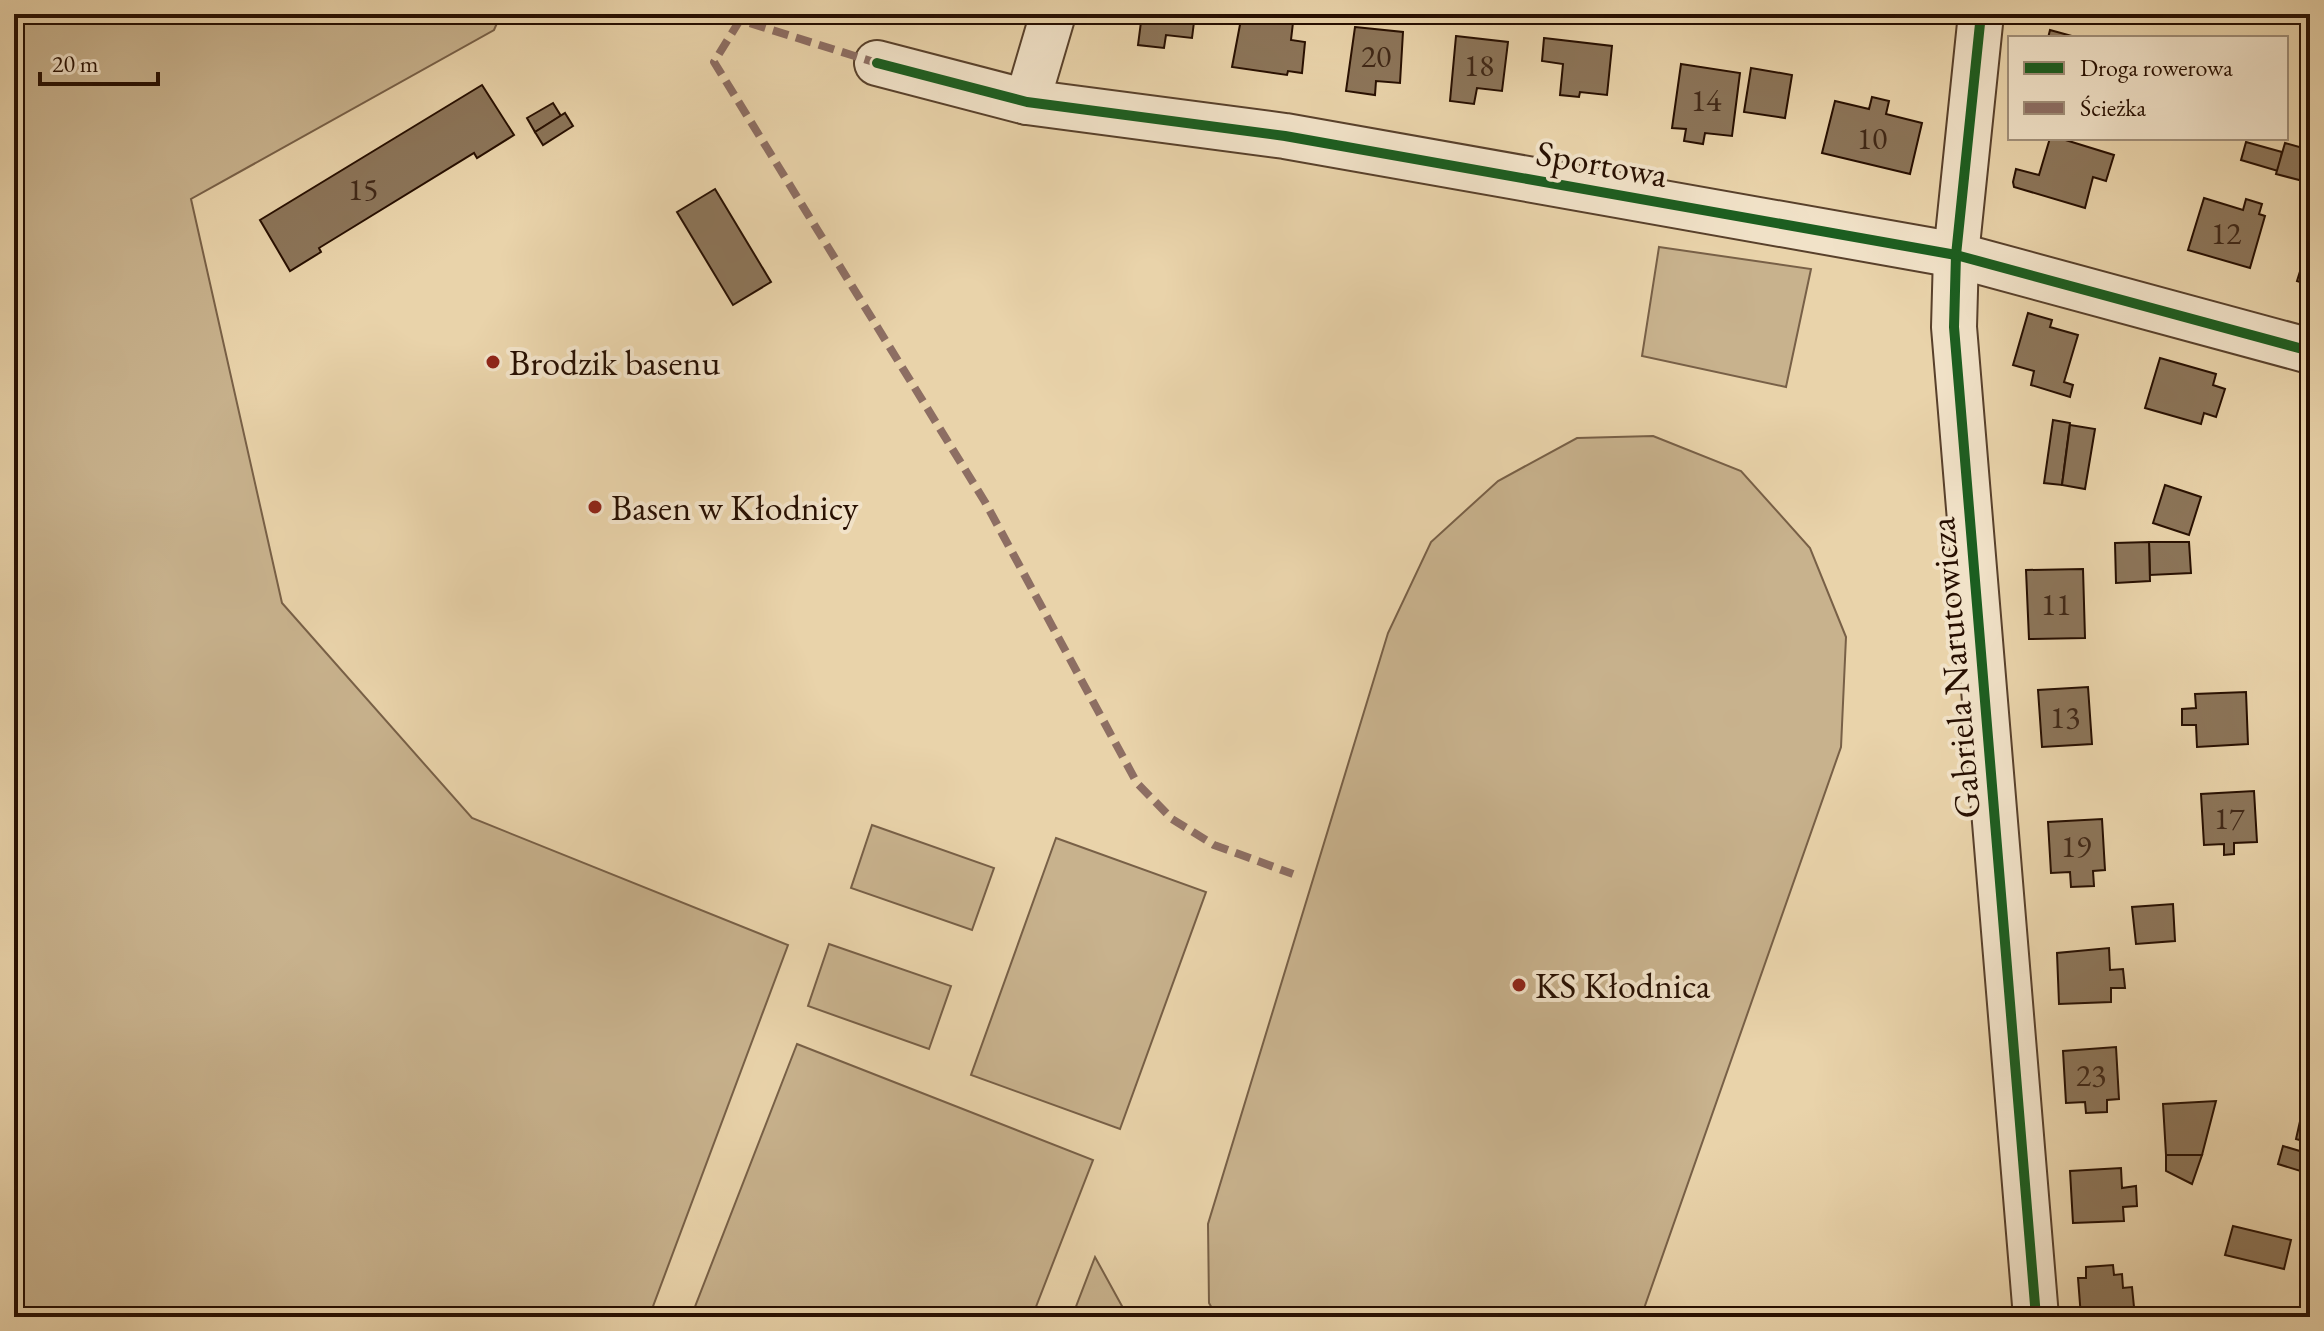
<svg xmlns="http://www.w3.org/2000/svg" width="2324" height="1331" viewBox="0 0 2324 1331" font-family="'EB Garamond',serif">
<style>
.green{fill:#c8b28d;stroke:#786047;stroke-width:2}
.building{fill:#8c7559;stroke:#270f01;stroke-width:2}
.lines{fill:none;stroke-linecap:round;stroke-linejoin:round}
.minor-casing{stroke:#58402b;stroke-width:48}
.minor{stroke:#f1e2c8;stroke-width:44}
.quiet{stroke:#8d6e63;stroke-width:8;stroke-dasharray:16 8;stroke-linecap:butt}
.cycleway-casing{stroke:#f1e2c8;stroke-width:15}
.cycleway{stroke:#1b5e20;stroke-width:10}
.poi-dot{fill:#8f2418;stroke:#f1e2c8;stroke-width:3}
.labels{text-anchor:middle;stroke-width:8;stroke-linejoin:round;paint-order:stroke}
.number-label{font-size:32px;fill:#402817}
.street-label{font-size:36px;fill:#270f01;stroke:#f1e2c8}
.poi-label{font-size:36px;fill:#270f01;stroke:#f1e2c8;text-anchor:start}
</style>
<rect width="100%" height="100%" fill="#e9d3aa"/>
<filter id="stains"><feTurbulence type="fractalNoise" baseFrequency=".0025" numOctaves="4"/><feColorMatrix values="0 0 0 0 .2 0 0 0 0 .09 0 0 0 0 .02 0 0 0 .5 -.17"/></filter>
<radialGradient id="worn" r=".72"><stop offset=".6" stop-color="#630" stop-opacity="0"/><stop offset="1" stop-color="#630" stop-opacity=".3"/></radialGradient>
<g class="green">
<path d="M14,14H501L494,30L191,199L282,603L472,818L788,945L649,1317H14Z"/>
<path d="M1659,247L1811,269L1786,387L1642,356Z"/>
<path d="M1653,436L1741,471L1810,548L1846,637L1841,747L1641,1317H1217L1209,1303L1208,1224L1388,633L1431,542L1498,481L1577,438Z"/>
<path d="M872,825L994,868L972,930L851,888Z"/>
<path d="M1056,838L1206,892L1120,1129L971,1075Z"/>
<path d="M829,944L951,986L929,1049L808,1006Z"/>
<path d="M797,1044L1093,1160L1032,1317H691Z"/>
<path d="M1095,1257L1128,1317H1072Z"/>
</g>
<g class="building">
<path d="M1142,14H1195L1192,38L1166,35L1164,48L1138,45Z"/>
<path d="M1242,14H1294L1291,40L1305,42L1302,73L1288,71L1287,75L1232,67Z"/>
<path d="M1355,27L1403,32L1400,83L1376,81L1375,95L1346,91Z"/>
<path d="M2050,30L2079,38H2048Z"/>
<path d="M1456,36L1508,42L1502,91L1477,88L1474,104L1450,101Z"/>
<path d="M1544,38L1612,46L1607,95L1580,92L1579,97L1560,95L1563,64L1542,61Z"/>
<path d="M1681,64L1740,73L1732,136L1705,133L1703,144L1684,141L1686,129L1672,128Z"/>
<path d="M1751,68L1792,75L1785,118L1744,112Z"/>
<path d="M482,85L514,135L477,158L474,153L319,248L321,252L290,271L260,220Z"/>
<path d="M1872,97L1889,101L1886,114L1922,123L1910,174L1822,153L1835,101L1869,109Z"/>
<path d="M553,103L561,116L535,132L527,118Z"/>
<path d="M565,113L573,126L543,145L535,132Z"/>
<path d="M2050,138H2059L2114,155L2106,181L2093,177L2085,208L2014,187L2013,182L2016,169L2039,175Z"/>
<path d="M2246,142L2282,152L2278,171L2241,160Z"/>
<path d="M2285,143L2310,150L2303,181L2276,174Z"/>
<path d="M715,189L771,282L733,305L677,212Z"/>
<path d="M2204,198L2243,210L2246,199L2262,204L2259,214L2265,216L2250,268L2188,250Z"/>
<path d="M2310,239V285L2297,281Z"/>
<path d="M2028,313L2052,320L2050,327L2078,335L2064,382L2073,385L2070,397L2031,385L2034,371L2013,365Z"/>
<path d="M2160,358L2216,374L2213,385L2225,389L2216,417L2204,413L2201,424L2145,408Z"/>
<path d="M2053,420L2070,423L2062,485L2044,483Z"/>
<path d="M2070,425L2095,429L2085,489L2062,485Z"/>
<path d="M2165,485L2201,497L2189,535L2153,523Z"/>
<path d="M2149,542H2189L2191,573L2150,575Z"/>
<path d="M2149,542L2150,581L2116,583L2115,543Z"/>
<path d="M2083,569L2085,638L2029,639L2026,570Z"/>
<path d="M2088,687L2092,744L2042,747L2038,690Z"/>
<path d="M2246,692L2248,744L2197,747L2196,725H2182V709L2196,708L2195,694Z"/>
<path d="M2254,791L2257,842L2234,843V854L2224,855V844L2204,845L2201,794Z"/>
<path d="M2102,819L2105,870L2093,871L2094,886L2071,887L2070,872L2051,873L2048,822Z"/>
<path d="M2173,904L2175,941L2136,944L2132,907Z"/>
<path d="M2109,948L2110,970L2123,969L2125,988H2111V1002L2059,1004L2057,953Z"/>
<path d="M2116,1047L2119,1099L2107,1100V1112L2086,1113L2085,1102L2066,1103L2063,1051Z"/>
<path d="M2216,1101L2202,1155H2166L2163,1104Z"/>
<path d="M2303,1108L2310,1110V1143L2296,1139Z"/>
<path d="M2283,1146L2310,1154V1174L2278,1164Z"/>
<path d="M2166,1155H2202L2192,1184L2166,1171Z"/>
<path d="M2121,1168L2122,1188L2136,1186L2137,1206L2123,1207L2124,1221L2073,1223L2070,1171Z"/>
<path d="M2233,1226L2291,1240L2284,1269L2225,1255Z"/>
<path d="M2113,1265L2114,1275L2122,1274L2123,1288L2132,1287L2135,1317H2081L2078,1278H2086V1267Z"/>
</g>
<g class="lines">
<g class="minor-casing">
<g id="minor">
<path d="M1981,14L1956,255L1954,327L2036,1317"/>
<path d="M877,63L1027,102L1285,136L1956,255L2310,351"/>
<path d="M1027,102L1053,14"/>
</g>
</g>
<use href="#minor" class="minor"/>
<g class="quiet">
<path d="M728,14L740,20L877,63"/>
<path d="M740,20L714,62L985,502L1137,783L1172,819L1214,845L1293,874"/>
</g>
<g class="cycleway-casing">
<g id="cycleway">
<path d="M1981,14L1956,255L1954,327L2036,1317"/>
<path d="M877,63L1027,102L1285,136L1956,255L2310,351"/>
</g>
</g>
<use href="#cycleway" class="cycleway"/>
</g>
<g class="poi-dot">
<circle cx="493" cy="362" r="8"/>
<circle cx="595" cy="507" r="8"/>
<circle cx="1519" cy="985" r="8"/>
</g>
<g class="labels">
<g class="number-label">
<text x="1376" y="67">20</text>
<text x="1479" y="76">18</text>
<text x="1706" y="111">14</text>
<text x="1872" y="149">10</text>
<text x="363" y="200">15</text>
<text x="2226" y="244">12</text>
<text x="2056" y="615">11</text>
<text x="2065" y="728">13</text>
<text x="2229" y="829">17</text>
<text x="2076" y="857">19</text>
<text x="2091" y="1086">23</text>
</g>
<g class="street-label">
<text transform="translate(1602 163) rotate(10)" y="13">Sportowa</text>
<text transform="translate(1954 668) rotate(-95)" y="13">Gabriela Narutowicza</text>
</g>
<g class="poi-label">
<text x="509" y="375">Brodzik basenu</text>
<text x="611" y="520">Basen w Kłodnicy</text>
<text x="1535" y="998">KS Kłodnica</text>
</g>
</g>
<rect width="2324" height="1331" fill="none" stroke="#e9d3aa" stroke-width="48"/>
<rect x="16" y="16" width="2292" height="1299" fill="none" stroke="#270f01" stroke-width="4"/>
<rect x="24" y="24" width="2276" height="1283" fill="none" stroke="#270f01" stroke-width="2"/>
<rect x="2008" y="36" width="280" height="104" fill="#f1e2c8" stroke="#a08e78" stroke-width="2"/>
<rect x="2024" y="62" width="40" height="12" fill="#1b5e20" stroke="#a08e78" stroke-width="2"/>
<text x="2080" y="76" font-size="24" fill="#270f01">Droga rowerowa</text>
<rect x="2024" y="102" width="40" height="12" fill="#8d6e63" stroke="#a08e78" stroke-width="2"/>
<text x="2080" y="116" font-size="24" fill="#270f01">Ścieżka</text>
<path d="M40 72v12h118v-12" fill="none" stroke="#270f01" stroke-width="4"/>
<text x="52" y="72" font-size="24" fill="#270f01" stroke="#f1e2c8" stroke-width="6" paint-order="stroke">20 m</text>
<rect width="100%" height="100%" filter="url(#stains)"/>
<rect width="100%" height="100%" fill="url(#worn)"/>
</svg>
